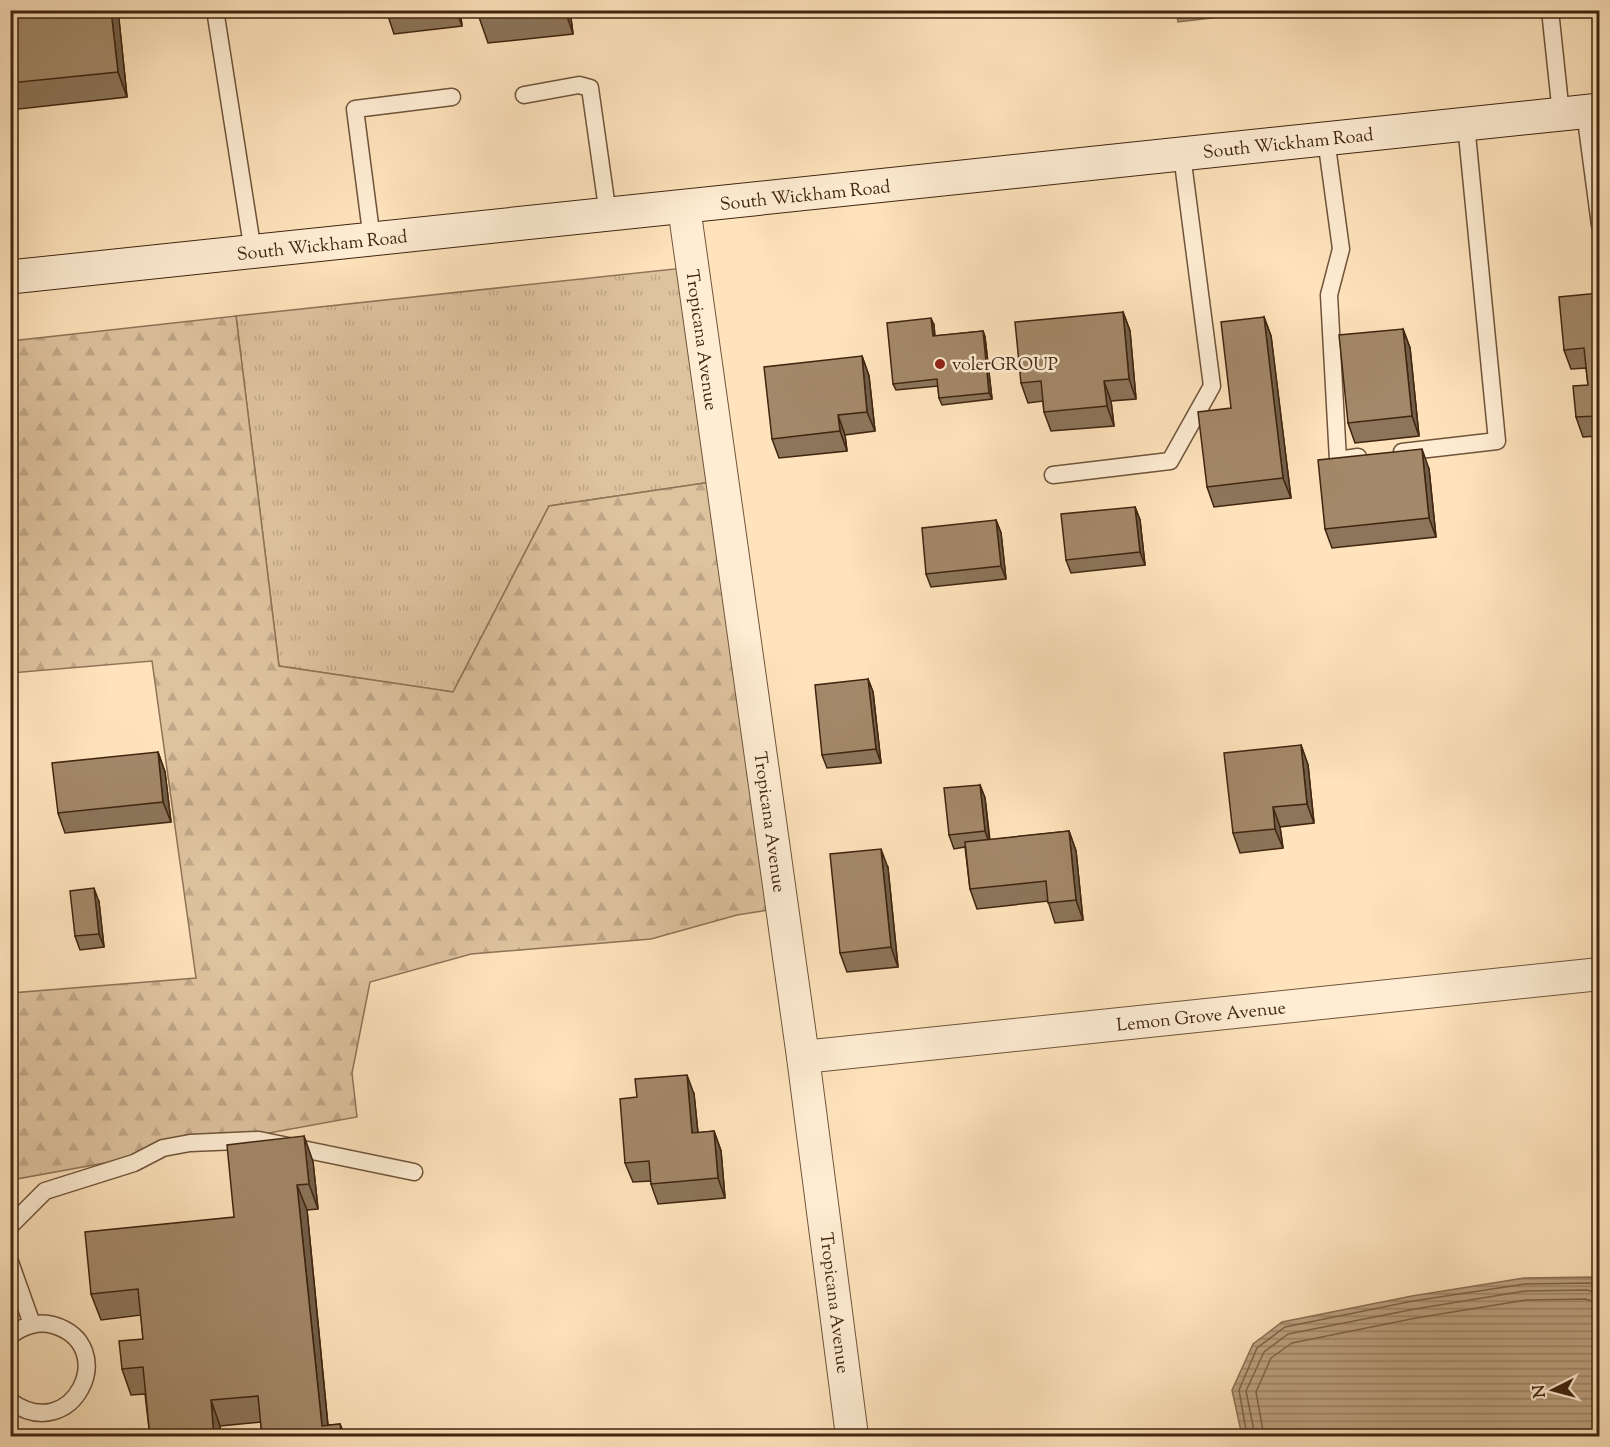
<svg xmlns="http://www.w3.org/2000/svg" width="1610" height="1447" viewBox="0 0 1610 1447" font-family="'Sorts Mill Goudy',serif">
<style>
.grass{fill:url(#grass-tufts);stroke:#8f7457;stroke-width:1.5}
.forest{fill:url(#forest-firs);stroke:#8f7457;stroke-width:1.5}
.water{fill:url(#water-rules);stroke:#8b7053;stroke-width:1.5}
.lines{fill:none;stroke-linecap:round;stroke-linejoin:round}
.shore{stroke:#7e6448;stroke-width:1.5}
.service-casing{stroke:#70543a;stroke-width:19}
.minor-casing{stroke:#70543a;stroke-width:34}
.secondary-casing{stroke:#40250f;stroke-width:35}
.service{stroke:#feedd3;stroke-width:16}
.minor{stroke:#feedd3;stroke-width:32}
.secondary{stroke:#feedd3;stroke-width:33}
.wall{fill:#8c755a;stroke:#40250f;stroke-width:1.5}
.shaded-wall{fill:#725f4a;stroke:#40250f;stroke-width:1.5}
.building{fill:#a38869;stroke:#40250f;stroke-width:1.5}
.poi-dot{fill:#8f2418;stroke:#feedd3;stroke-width:2}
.labels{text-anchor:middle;stroke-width:5;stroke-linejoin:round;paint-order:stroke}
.street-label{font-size:18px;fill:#40250f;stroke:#feedd3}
.poi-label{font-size:18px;fill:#40250f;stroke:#feedd3;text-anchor:start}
</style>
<defs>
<pattern id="grass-tufts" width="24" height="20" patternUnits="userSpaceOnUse" patternTransform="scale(1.5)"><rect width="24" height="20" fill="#dec39f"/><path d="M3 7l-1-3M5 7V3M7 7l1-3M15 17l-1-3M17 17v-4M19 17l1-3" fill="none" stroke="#c0a788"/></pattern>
<pattern id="forest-firs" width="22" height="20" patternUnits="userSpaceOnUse" patternTransform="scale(1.5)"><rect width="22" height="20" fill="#dec39f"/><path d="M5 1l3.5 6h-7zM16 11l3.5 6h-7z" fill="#c0a788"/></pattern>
<pattern id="water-rules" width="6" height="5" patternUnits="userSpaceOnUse" patternTransform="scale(1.5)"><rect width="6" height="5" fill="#bda281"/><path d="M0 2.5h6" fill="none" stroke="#9b8468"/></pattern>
</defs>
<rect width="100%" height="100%" fill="#fee3bc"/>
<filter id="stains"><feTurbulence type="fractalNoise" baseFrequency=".00333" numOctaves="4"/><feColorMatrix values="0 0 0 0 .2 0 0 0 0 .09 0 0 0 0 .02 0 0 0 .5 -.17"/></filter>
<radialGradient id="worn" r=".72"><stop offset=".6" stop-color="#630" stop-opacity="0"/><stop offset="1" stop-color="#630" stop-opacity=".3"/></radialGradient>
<path class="grass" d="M693,267L718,481L549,506L453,692L279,666L236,316Z"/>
<path class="forest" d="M236,316L279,666L453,692L549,506L718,481L769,910L737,915L651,939L471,954L370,982L352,1073L357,1117L11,1180V993L196,978L152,661L11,673V341Z"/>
<g class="water">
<path d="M1176,11V10L1272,11L1178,22Z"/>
<path d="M1594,1277L1600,1284L1599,1436H1242L1232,1390L1253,1344L1282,1322L1412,1296L1524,1278Z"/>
</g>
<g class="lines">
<g class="shore">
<path d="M1247,1436L1239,1390L1257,1348L1285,1327L1413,1301L1525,1284L1590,1283L1600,1287"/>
<path d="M1255,1436L1246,1391L1264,1352L1288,1334L1415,1309L1525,1291L1587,1290L1600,1294"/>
<path d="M1264,1436L1256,1392L1271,1358L1292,1343L1416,1318L1526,1300L1585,1299L1600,1303"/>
</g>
<g class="service-casing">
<g id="service">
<path d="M1550,10L1561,114"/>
<path d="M216,16L253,252"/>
<path d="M524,95L579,85L590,88L608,215"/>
<path d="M1585,112L1600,225"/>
<path d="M1326,139L1341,249L1329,295L1338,460L1358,457"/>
<path d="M372,240L355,109L452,97"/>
<path d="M1402,452L1497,441L1466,124"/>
<path d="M1053,475L1170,461L1212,386L1182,155"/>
<path d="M10,1226L45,1191L134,1163L163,1148L190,1143L259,1140L414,1172"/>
<path d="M10,1262L32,1324"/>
<path d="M10,1336C22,1326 38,1321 53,1325C122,1345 73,1447 10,1401"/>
</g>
</g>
<g class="minor-casing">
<g id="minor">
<path d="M684,207L803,1057L852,1436"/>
<path d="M803,1057L1600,974"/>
</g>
</g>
<g class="secondary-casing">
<path id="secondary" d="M10,277L1600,110"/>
</g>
<use href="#service" class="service"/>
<use href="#minor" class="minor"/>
<use href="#secondary" class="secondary"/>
</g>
<g class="wall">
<path d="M10,10H118L127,97L10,110Z"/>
<path d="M177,10H209L178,14Z"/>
<path d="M386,10H460L462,26L394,34Z"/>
<path d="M478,10H570L573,34L488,43L479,17Z"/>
<path d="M849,10H874L850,13Z"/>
<path d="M1599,295V436L1583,437L1576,417L1588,385L1586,368L1571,369L1564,350Z"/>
<path d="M1123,312L1130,331L1136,399L1111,401L1114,426L1051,431L1044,412L1043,401L1028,403L1021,383Z"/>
<path d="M1264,317L1271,336L1291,498L1214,507L1207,487L1231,408Z"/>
<path d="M934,325L935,336L983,331L985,337L992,399L942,405L939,398L938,386L896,390L893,384Z"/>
<path d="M1403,329L1410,348L1419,436L1355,443L1348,423Z"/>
<path d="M862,356L869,376L875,431L845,435L847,451L779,458L772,439Z"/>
<path d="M1429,469L1436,537L1332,548L1325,529Z"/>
<path d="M1135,507L1140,520L1145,565L1071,573L1066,560Z"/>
<path d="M996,520L1001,533L1006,579L931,587L926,574Z"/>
<path d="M868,679L873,692L881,763L827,768L822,755Z"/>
<path d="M1301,745L1308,765L1314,823L1280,827L1283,848L1240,853L1233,833Z"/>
<path d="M158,752L165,772L171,822L65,833L58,813Z"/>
<path d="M980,785L985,798L990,840L1069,831L1076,851L1083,920L1055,923L1048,901L977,909L970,889L965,847L954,849L949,835Z"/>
<path d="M888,868L898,967L847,972L840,953Z"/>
<path d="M99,902L104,947L80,950L75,936Z"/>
<path d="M694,1094L698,1133L714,1131L721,1151L725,1198L658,1204L651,1184V1181L633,1182L625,1163Z"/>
<path d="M304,1136L313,1162L318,1209L307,1210L328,1425L340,1424L345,1437H262L261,1422L220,1426L221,1437H150L145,1394L131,1395L122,1369L143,1339L141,1315L101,1320L91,1294L234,1217Z"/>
</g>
<g class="shaded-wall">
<path d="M111,10H118L127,97L118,72Z"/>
<path d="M456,10H460L462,26Z"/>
<path d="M565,10H570L573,34Z"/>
<path d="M1123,312L1130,331L1136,399L1129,379Z"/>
<path d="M1264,317L1271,336L1291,498L1283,478Z"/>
<path d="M931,318L934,325L935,343L933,336Z"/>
<path d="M1403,329L1410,348L1419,436L1412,416Z"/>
<path d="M983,331L985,337L992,399L989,393Z"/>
<path d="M862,356L869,376L875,431L867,412Z"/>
<path d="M1104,381L1111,401L1114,426L1107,406Z"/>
<path d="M838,415L845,435L847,451L840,431Z"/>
<path d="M1422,449L1429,469L1436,537L1429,518Z"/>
<path d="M1135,507L1140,520L1145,565L1140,552Z"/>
<path d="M996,520L1001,533L1006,579L1001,566Z"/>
<path d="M868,679L873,692L881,763L876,749Z"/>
<path d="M1301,745L1308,765L1314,823L1307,804Z"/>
<path d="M158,752L165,772L171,822L163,802Z"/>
<path d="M980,785L985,798L990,845L985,831Z"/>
<path d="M1273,807L1280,827L1283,848L1275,829Z"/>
<path d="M1069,831L1076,851L1083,920L1076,900Z"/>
<path d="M881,849L888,868L898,967L891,947Z"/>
<path d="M94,888L99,902L104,947L99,934Z"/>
<path d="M687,1075L694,1094L700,1153L692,1133Z"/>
<path d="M714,1131L721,1151L725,1198L718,1178Z"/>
<path d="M304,1136L313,1162L318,1209L309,1184Z"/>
<path d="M297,1185L307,1210L329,1437L322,1426Z"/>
<path d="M211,1400L220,1426L221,1437H214Z"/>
<path d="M340,1424L345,1437H342Z"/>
</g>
<g class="building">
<path d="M10,10H111L118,72L10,83Z"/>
<path d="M386,10H419L387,14Z"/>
<path d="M478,10H542L479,17Z"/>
<path d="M1599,293V432H1598L1597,416L1576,417L1573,386L1588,385L1584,348L1564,350L1559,297Z"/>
<path d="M1123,312L1129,379L1104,381L1107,406L1044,412L1041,381L1021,383L1015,322Z"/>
<path d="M1264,317L1283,478L1207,487L1198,412L1231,408L1221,322Z"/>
<path d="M931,318L933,336L983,331L989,393L939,398L937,379L893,384L887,323Z"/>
<path d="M1403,329L1412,416L1348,423L1339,335Z"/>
<path d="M862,356L867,412L838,415L840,431L772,439L764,367Z"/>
<path d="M1422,449L1429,518L1325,529L1318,460Z"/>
<path d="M1135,507L1140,552L1066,560L1061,514Z"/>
<path d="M996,520L1001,566L926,574L922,528Z"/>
<path d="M868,679L876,749L822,755L815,685Z"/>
<path d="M1301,745L1307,804L1273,807L1275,829L1233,833L1224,753Z"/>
<path d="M158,752L163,802L58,813L52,763Z"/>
<path d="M980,785L985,831L949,835L944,788Z"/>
<path d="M1069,831L1076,900L1048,903L1046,881L970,889L965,842Z"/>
<path d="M881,849L891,947L840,953L830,854Z"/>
<path d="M94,888L99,934L75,936L70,891Z"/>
<path d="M687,1075L692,1133L714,1131L718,1178L651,1184L649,1161L625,1163L620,1099L637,1097L635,1079Z"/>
<path d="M304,1136L309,1184L297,1185L322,1426L340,1424L342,1437H262L258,1396L211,1400L214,1437H150L143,1367L122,1369L119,1341L143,1339L138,1289L91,1294L85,1232L234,1217L227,1145Z"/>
</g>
<circle class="poi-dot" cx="940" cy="364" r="6"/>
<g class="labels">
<g class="street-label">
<text transform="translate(1288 143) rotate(-6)" y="6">South Wickham Road</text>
<text transform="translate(805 195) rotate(-6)" y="6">South Wickham Road</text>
<text transform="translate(322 245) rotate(-6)" y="6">South Wickham Road</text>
<text transform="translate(702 340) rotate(82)" y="6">Tropicana Avenue</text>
<text transform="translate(770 822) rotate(82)" y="6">Tropicana Avenue</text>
<text transform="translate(1201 1016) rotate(-6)" y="6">Lemon Grove Avenue</text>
<text transform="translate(835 1303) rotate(83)" y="6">Tropicana Avenue</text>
</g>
<g class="poi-label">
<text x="952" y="370">volerGROUP</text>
</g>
</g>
<rect width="1610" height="1447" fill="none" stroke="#fee3bc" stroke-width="36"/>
<rect x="12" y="12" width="1586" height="1423" fill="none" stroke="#40250f" stroke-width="3"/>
<rect x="18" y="18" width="1574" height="1411" fill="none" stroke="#40250f" stroke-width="1.5"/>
<g transform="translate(1553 1390) rotate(264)" stroke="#feedd3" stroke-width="4.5" paint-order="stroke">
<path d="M0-4.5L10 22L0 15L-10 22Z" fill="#40250f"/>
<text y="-9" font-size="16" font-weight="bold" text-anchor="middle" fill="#40250f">N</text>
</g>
<rect width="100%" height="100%" filter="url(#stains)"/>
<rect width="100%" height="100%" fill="url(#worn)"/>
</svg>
